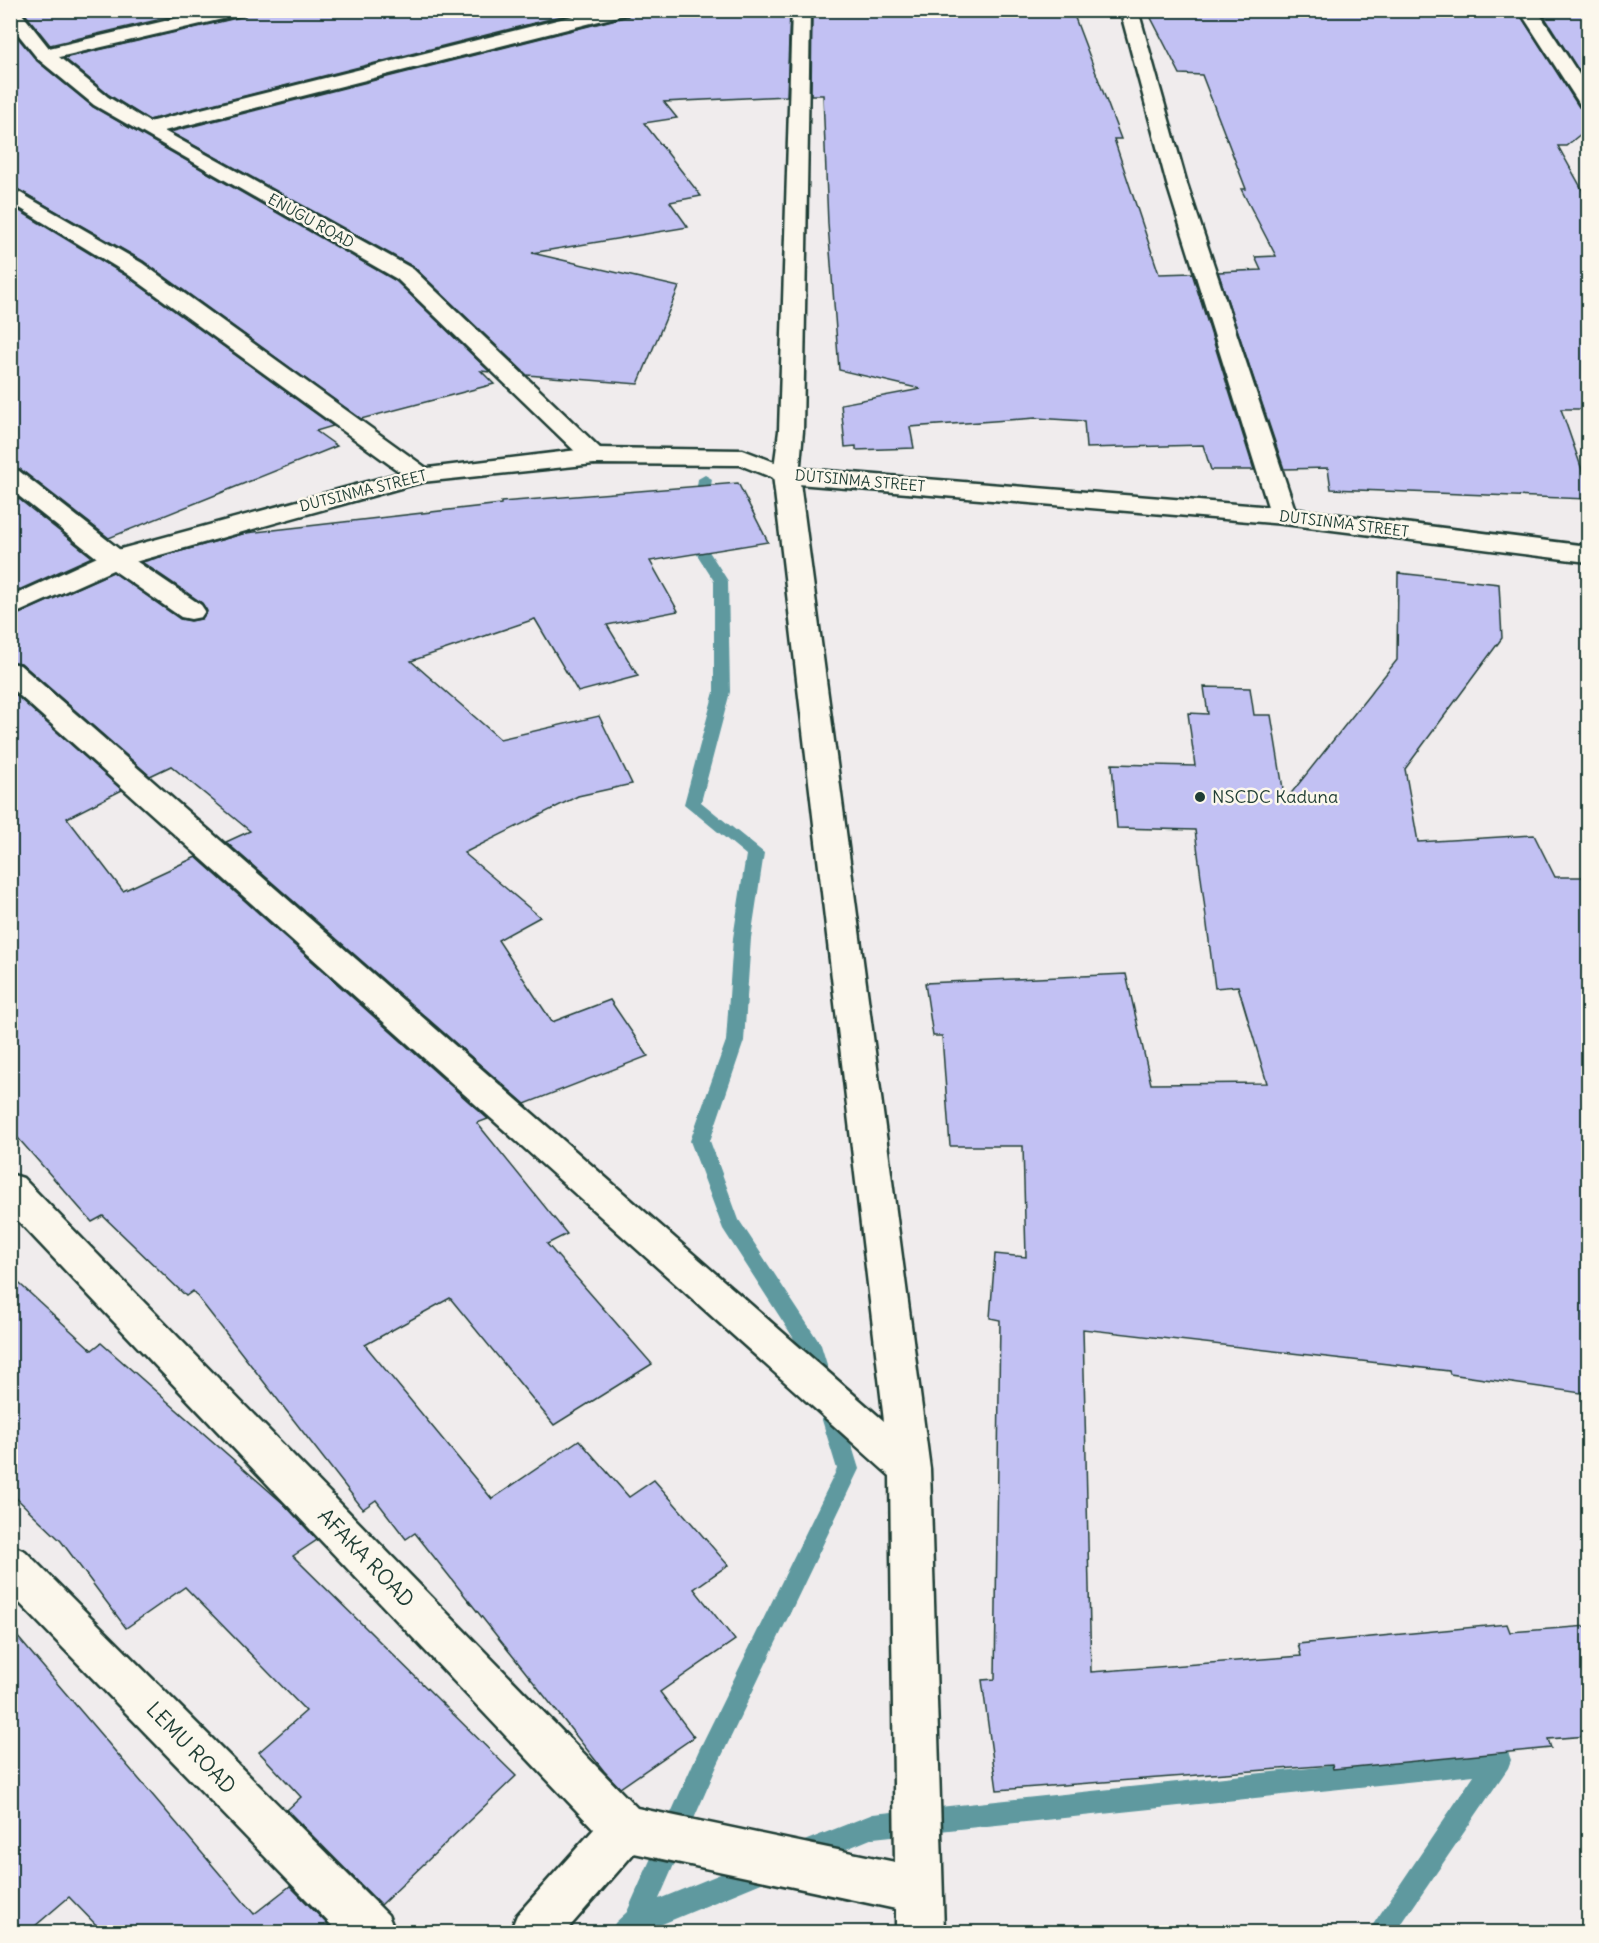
<svg xmlns="http://www.w3.org/2000/svg" width="1599" height="1943" viewBox="0 0 1599 1943" font-family="Delius,sans-serif">
<style>
.lines{fill:none;stroke-linecap:round;stroke-linejoin:round}
.stream{fill:#5e999f;fill-rule:evenodd}
.building{fill:#c2c1f3;stroke:#1f3d34;stroke-width:1.5}
.minor-casing{stroke:#1f3d34;stroke-width:5}
.tertiary-casing{stroke:#1f3d34;stroke-width:5}
.minor{fill:#fbf7ec;fill-rule:evenodd}
.tertiary{fill:#fbf7ec;fill-rule:evenodd}
.poi-dot{fill:#1f3d34;stroke:#fbf7ec;stroke-width:2}
.labels{text-anchor:middle;stroke-width:5;stroke-linejoin:round;paint-order:stroke}
.far-street-label{font-size:15px;fill:#1f3d34;stroke:#fbf7ec}
.poi-label{font-size:18px;fill:#1f3d34;stroke:#fbf7ec;text-anchor:start}
.near-street-label{font-size:21px;fill:#1f3d34;stroke:#fbf7ec}
</style>
<rect width="100%" height="100%" fill="#f0eced"/>
<filter id="ink" filterUnits="userSpaceOnUse"><feTurbulence type="fractalNoise" baseFrequency=".0167" numOctaves="2"/><feDisplacementMap in="SourceGraphic" scale="12" xChannelSelector="R" yChannelSelector="G"/><feConvolveMatrix kernelMatrix="1 2 1 2 8 2 1 2 1" color-interpolation-filters="sRGB"/></filter>
<g filter="url(#ink)">
<g class="lines">
<g class="stream">
<path d="M705,475L712,479L703,542L728,581L730,692L701,802L764,853L751,938L744,1041L710,1141L739,1220L821,1345L859,1469L717,1766L659,1899L767,1855L776,1859L780,1868L776,1877L643,1932H611L615,1923L627,1912L699,1750L837,1469L800,1348L723,1229L690,1141L726,1041L733,938L746,855L684,804L714,692V581L689,542L698,479Z"/>
<path d="M1499,1748L1508,1752L1511,1760L1508,1768L1396,1932H1368L1474,1775L873,1838L798,1869L789,1865L785,1856L789,1847L873,1814Z"/>
</g>
</g>
<g class="building">
<path d="M22,10H200L50,45Z"/>
<path d="M267,10H586L149,120L109,95L64,58L245,16L249,11Z"/>
<path d="M632,10H790L787,96L664,102L677,118L644,123L701,196L670,202L688,227L532,253L679,287L638,384L527,375L414,267L170,132L628,16Z"/>
<path d="M812,10H1072L1121,139H1114L1159,274L1192,273L1254,470H1211L1203,445L1086,448L1084,421L1036,418L910,427L914,448L856,450V446L845,447L841,404L921,389L839,370L828,224L823,95H811Z"/>
<path d="M1147,10H1517L1579,107L1588,110V128L1566,146H1558L1588,200V409H1561L1588,487V499L1331,489L1328,468L1284,469L1218,272L1261,270L1255,257L1276,256L1241,189H1246L1202,75L1180,74Z"/>
<path d="M1540,10H1588V85Z"/>
<path d="M10,28L37,61L93,107L396,281L490,372L481,371L494,384L361,419L143,261L10,185Z"/>
<path d="M10,205L125,275L333,426L316,431L337,446L109,538L20,469L10,467Z"/>
<path d="M738,483L768,542L650,561L678,611L607,625L638,676L578,692L535,619L411,661L500,739L599,716L632,784L578,796L464,853L540,917L498,940L552,1022L610,1000L648,1056L525,1104L226,842L250,831L171,766L150,776L21,663L10,661V618L113,572L180,619L191,621L201,619L207,612L202,603L142,562L246,533L501,504V502Z"/>
<path d="M10,492L92,557L10,594Z"/>
<path d="M1398,573L1499,584L1502,638L1405,769L1418,842L1534,835L1555,877H1588V1394L1450,1374L1449,1371L1083,1329L1091,1672L1301,1656L1298,1644L1507,1624L1510,1632L1588,1626V1736L1548,1739L1551,1748L1333,1769L1332,1765L997,1790L982,1680L995,1679L1000,1320L990,1318L995,1254L1026,1257L1023,1146H950L942,1036H933L925,983L1126,974L1151,1084L1267,1083L1238,986L1215,988L1195,830L1117,828L1112,764L1195,766L1188,713L1208,714L1204,687L1250,688L1254,715H1271L1285,801L1397,660Z"/>
<path d="M10,690L122,790L67,818L123,891L196,857L488,1119L477,1123L567,1234L547,1244L652,1364L554,1425L450,1298L365,1345L492,1499L579,1440L629,1497L654,1480L728,1565L694,1589L735,1640L660,1692L694,1737L620,1788L604,1771L415,1533L406,1539L376,1500L363,1509L193,1291L186,1296L103,1216L92,1222L10,1129Z"/>
<path d="M10,1275L92,1350L101,1343L285,1505L317,1540L293,1556L516,1776L381,1905L287,1810L301,1797L259,1752L306,1711L185,1587L126,1628L61,1541L10,1492Z"/>
<path d="M10,1628L254,1914L290,1886L335,1932H103L69,1897L28,1932H10Z"/>
</g>
<g class="lines">
<g class="minor-casing">
<g id="minor">
<path d="M10,10H19L49,48L212,10H247L244,14L59,57L108,97L149,122L597,10H630L627,14L164,131L413,269L603,451L607,456L603,461L594,464L585,461L397,279L94,105L38,59L10,24Z"/>
<path d="M792,10H810L803,431L799,475L930,1469L944,1932H896V1909L634,1853L565,1932H510L517,1915L594,1829L10,1212V1174L23,1178L637,1808L895,1862L890,1476L10,687V663L20,665L884,1421L773,475L779,431Z"/>
<path d="M1120,10H1138L1187,184L1297,516L1293,522L1284,524L1275,522L1271,516L1167,184Z"/>
<path d="M1519,10H1537L1588,88V108L1581,106Z"/>
<path d="M10,187L142,263L429,470L433,475L429,480L420,483L411,480L126,273L10,202Z"/>
<path d="M10,469L19,471L124,553L201,605L205,611L201,617L191,619L181,617L106,565L10,489Z"/>
<path d="M10,1545L25,1551L388,1915L395,1932H338L10,1593Z"/>
</g>
</g>
<g class="tertiary-casing">
<path id="tertiary" d="M594,448L743,450L790,468L1284,508L1588,546V562L1284,524L786,483L740,465L594,464L422,482L124,565L10,616V597L106,553L411,470Z"/>
</g>
<use href="#minor" class="minor"/>
<use href="#tertiary" class="tertiary"/>
</g>
</g>
<circle class="poi-dot" cx="1200" cy="797" r="6"/>
<g class="labels">
<g class="far-street-label">
<text transform="translate(311 221) rotate(29)" y="5">ENUGU ROAD</text>
<text transform="translate(860 481) rotate(5)" y="5">DUTSINMA STREET</text>
<text transform="translate(363 491) rotate(-14)" y="5">DUTSINMA STREET</text>
<text transform="translate(1344 524) rotate(7)" y="5">DUTSINMA STREET</text>
</g>
<g class="poi-label">
<text x="1212" y="803">NSCDC Kaduna</text>
</g>
<g class="near-street-label">
<text transform="translate(366 1558) rotate(46)" y="7">AFAKA ROAD</text>
<text transform="translate(191 1748) rotate(46)" y="7">LEMU ROAD</text>
</g>
</g>
<rect width="1599" height="1943" fill="none" stroke="#fbf7ec" stroke-width="36"/>
<rect x="18" y="18" width="1563" height="1907" fill="none" stroke="#1f3d34" stroke-width="2" filter="url(#ink)"/>
</svg>
